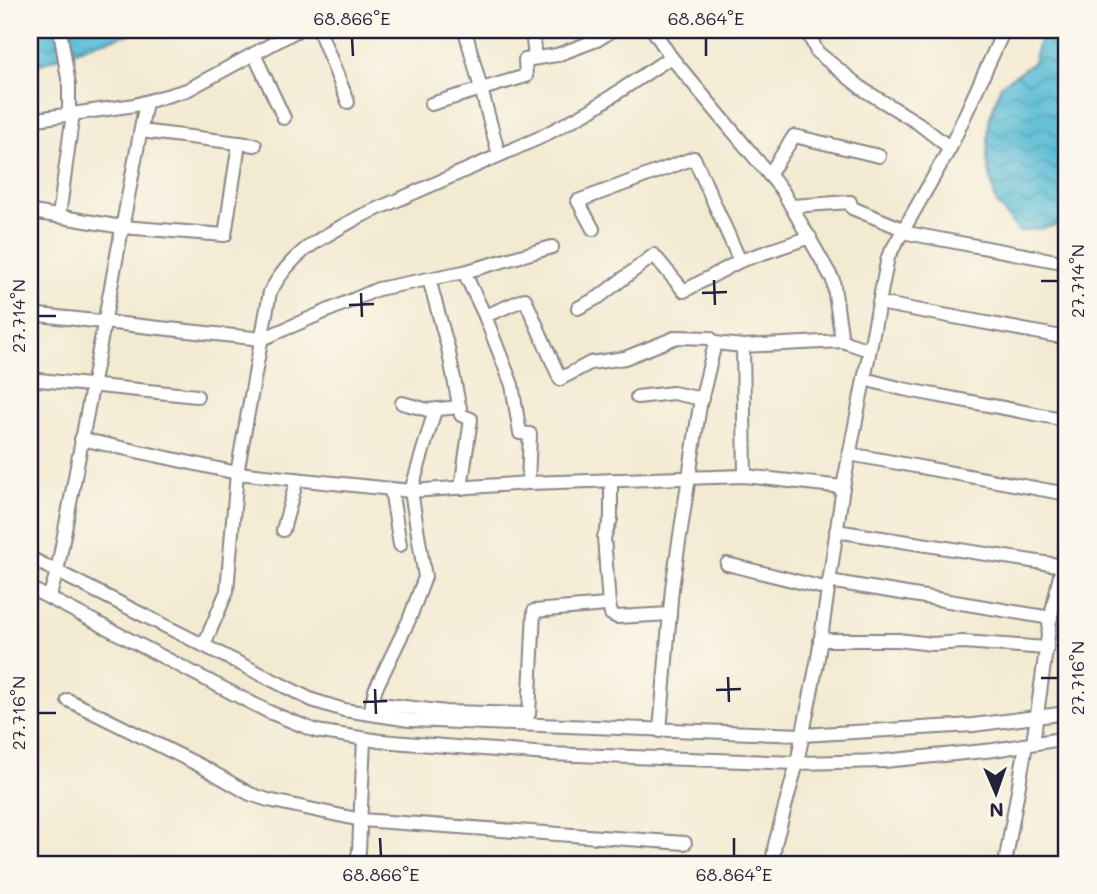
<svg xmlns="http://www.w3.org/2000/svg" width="1097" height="894" viewBox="0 0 1097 894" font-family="Mali,sans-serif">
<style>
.water{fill:url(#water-waves);stroke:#3c6e88;stroke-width:2}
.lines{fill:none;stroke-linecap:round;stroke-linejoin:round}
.minor-casing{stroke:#8a8686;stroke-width:16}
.minor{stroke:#fff;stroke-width:12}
.ticks{fill:none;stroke:#22223b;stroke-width:2.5}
.neatline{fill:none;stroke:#22223b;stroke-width:2.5}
.ticks-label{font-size:18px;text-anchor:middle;fill:#22223b}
</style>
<defs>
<pattern id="water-waves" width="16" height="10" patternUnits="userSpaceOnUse" patternTransform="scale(1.75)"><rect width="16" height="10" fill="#56bbd5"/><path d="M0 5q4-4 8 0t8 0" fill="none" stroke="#4798ae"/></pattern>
</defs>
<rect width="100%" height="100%" fill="#fbf7ec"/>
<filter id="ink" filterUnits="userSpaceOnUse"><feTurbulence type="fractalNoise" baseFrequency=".0143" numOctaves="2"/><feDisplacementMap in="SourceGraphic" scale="14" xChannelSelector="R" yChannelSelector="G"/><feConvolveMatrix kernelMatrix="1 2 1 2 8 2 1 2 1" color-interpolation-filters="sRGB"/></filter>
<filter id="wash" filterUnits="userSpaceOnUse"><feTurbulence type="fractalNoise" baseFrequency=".00686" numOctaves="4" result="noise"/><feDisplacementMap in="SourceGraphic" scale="28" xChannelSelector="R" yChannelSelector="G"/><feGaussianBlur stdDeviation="1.57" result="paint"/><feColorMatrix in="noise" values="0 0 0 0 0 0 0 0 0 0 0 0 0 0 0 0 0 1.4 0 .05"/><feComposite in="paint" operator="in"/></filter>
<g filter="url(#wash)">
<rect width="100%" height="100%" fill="#f3ead2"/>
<g class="water">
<path d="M30,30H144L97,43L30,68Z"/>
<path d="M1042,30H1057L1067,35V224L1019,232L996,202L987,161L989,120L1001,85L1033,63Z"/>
</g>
</g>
<g filter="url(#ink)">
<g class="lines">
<g class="minor-casing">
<g id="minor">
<path d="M60,30L69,85V114"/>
<path d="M319,30L348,102"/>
<path d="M465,30L499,155"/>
<path d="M532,30L535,58"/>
<path d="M653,30L671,57L782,190L833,280L842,341"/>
<path d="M254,54L284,118"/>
<path d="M431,104L526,76L525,60L557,55L597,40L613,30"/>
<path d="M30,120L135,105L187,90L298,30"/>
<path d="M141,131L255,145"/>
<path d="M950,148L1004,30"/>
<path d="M769,175L794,136L879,156"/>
<path d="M792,206L850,202L852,208L903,229"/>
<path d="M33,212L122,227L225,235L239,143"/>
<path d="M59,216L73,113"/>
<path d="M593,229L578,201L694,158L740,261"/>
<path d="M902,232L1067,263"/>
<path d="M464,272L485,316L512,385L520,433L530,434L528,483"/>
<path d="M429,279L448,348L461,415L471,419L461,488"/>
<path d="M879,303L1067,338"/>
<path d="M578,308L599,297L654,255L684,291L740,261L810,237"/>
<path d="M30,314L262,339L378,289L464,272L552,247"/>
<path d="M485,316L525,299L560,379L590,363L625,358L677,337L710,338L715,343L743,346L842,341L869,350"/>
<path d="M743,346L745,476"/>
<path d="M30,379L197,396"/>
<path d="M864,379L903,389L1067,420"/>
<path d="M637,397L673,393L702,399"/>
<path d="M402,403L428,410L460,407"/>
<path d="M81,439L237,473L411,491L528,483L745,476L843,487"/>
<path d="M849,454L1067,494"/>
<path d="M391,489L400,545"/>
<path d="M283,530L297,479"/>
<path d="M836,531L1064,566"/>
<path d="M30,558L312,700L344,710L410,720L802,735L973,725L1067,713"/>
<path d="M727,564L828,589"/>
<path d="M829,581L1051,618"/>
<path d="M30,588L269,712L316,731L380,741L548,754L797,763L884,761L994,750L1067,738"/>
<path d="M49,598L57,572L146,102"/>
<path d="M609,605L604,537L611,519V480"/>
<path d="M820,640H898L932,644L963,642L1047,648"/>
<path d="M204,645L227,591L237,473L270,292C293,250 321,238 361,216L539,138L591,110L671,57"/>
<path d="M68,700L203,767L250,794L268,800L361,820L685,843"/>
<path d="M372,703L446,712L529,714L534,611L606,605H609L611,614L617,617L670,614"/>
<path d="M371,709L375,690L409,620L425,577L411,491L435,410"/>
<path d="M660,731L672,588L700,405L715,343"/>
<path d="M1033,743L1050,621L1067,543"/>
<path d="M356,864L359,851L364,739"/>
<path d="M772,864L775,844L797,763L818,658L843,487L888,257L950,148L918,123L864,90L817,52L807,30"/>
<path d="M1005,864L1026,745"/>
</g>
</g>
<use href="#minor" class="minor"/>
</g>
</g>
<path class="ticks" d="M352,38L353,56M706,38V56M714,280L715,305M1041,281H1058M361,293L362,317M702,293L727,292M349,305L374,304M38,316H56M728,677L729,702M1041,678H1058M375,689L376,714M716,690L741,689M363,702L387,701M38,713H56M380,838L381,856M734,838V856"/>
<rect width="1097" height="894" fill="none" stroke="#fbf7ec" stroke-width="77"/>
<g transform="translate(996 793) rotate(178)" stroke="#fbf7ec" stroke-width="5" paint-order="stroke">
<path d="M0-5L12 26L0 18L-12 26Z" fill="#22223b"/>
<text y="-10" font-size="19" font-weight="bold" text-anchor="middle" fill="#22223b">N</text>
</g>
<rect x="38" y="38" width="1020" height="818" class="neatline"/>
<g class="ticks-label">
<text x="352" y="25">68.866°E</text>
<text x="706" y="25">68.864°E</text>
<text transform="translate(1078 281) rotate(-90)" y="6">27.714°N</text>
<text transform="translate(19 316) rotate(-90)" y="6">27.714°N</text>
<text transform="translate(1078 678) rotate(-90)" y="6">27.716°N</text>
<text transform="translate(19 713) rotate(-90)" y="6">27.716°N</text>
<text x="381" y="881">68.866°E</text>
<text x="734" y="881">68.864°E</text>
</g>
</svg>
